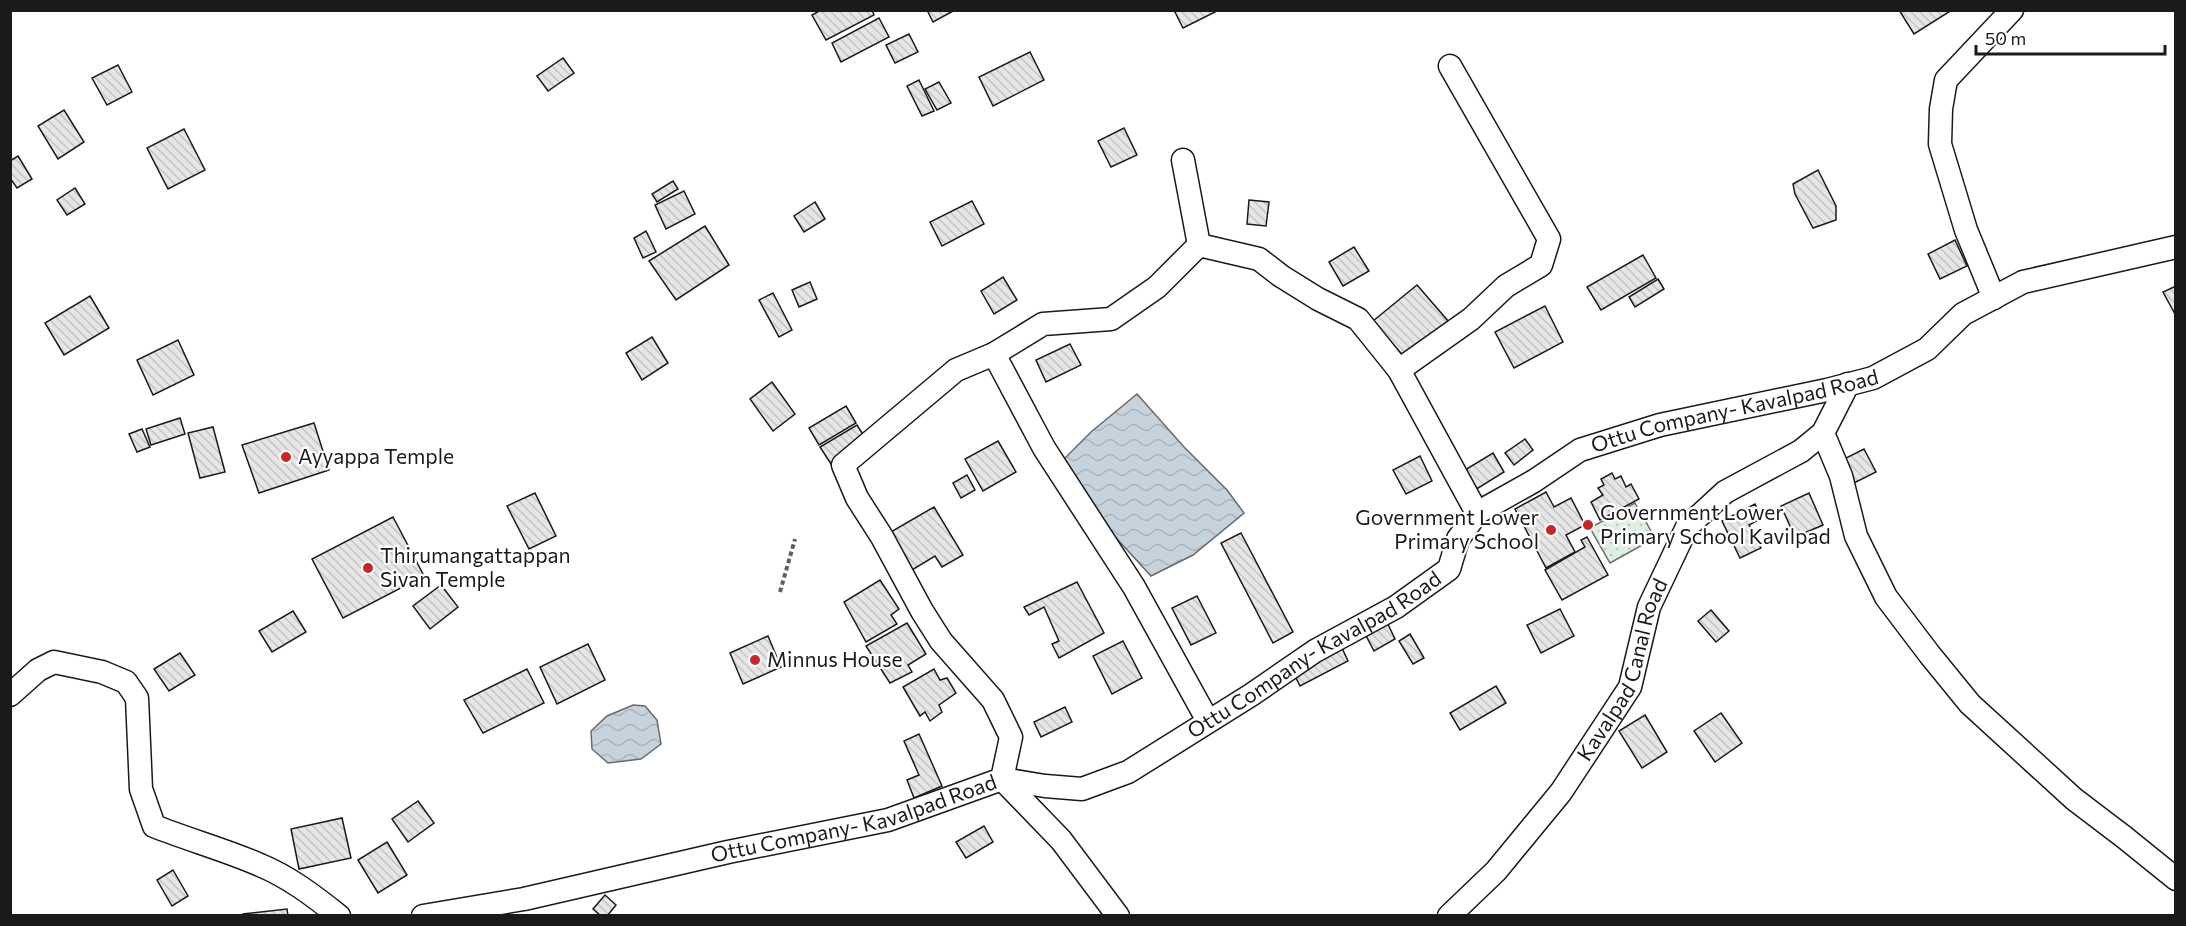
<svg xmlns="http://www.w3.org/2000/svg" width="2186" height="926" viewBox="0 0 2186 926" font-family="Commissioner,sans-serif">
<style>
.park{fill:url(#park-dots);stroke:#6a6a6a;stroke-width:1.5}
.water{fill:url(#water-waves);stroke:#6a6a6a;stroke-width:1.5}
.building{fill:url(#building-back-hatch);stroke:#1a1a1a;stroke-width:1.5}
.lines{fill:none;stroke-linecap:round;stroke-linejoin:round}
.street-casing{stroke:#1a1a1a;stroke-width:25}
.path{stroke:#5f5f5f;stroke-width:4;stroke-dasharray:4.5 3;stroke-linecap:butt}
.street{stroke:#fff;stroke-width:22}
.poi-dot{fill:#c62828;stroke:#fff;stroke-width:2}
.labels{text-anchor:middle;stroke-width:4.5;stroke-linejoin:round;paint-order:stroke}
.street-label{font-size:21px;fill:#1a1a1a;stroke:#fff}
.poi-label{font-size:21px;fill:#1a1a1a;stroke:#fff;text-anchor:start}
</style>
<defs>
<pattern id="park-dots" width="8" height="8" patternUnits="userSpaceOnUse" patternTransform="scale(1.5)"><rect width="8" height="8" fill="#e0efe3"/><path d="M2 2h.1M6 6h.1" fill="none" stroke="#c0ccc2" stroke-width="1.8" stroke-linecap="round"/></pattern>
<pattern id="water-waves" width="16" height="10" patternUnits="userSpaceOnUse" patternTransform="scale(1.5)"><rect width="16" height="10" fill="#c6d2dc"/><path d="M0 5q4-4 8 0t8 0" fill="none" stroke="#aab4bc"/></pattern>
<pattern id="building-back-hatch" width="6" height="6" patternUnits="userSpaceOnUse" patternTransform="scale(1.5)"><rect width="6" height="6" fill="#e6e6e6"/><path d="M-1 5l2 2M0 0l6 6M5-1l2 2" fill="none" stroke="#c5c5c5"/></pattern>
</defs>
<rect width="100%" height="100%" fill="#fff"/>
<path class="park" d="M1635,503L1655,538L1610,563L1590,528Z"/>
<g class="water">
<path d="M1137,394L1184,447L1227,490L1244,513L1193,555L1151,576L1097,517L1059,464L1091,432Z"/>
<path d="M633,705L645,706L657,720L661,744L641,759L608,763L592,749L591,731L607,716Z"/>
</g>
<g class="building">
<path d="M821,10H872L874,15L826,40L812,15Z"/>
<path d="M927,10H955L933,22Z"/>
<path d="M1174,10H1215V12L1183,28Z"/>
<path d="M1899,10H1952L1914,34Z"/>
<path d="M879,18L889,37L841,62L832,43Z"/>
<path d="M909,34L918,52L895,63L886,45Z"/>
<path d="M1030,52L1044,80L993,106L979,77Z"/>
<path d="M563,58L574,73L548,91L537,76Z"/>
<path d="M118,65L132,92L107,105L92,78Z"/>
<path d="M919,80L934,111L922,116L907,86Z"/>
<path d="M939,82L951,103L937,110L925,89Z"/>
<path d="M64,110L84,142L58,159L38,126Z"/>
<path d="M1124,128L1137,155L1111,167L1098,141Z"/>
<path d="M184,129L205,170L168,189L147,148Z"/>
<path d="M18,156L32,179L17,188L10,178V161Z"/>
<path d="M1818,170L1836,206V220L1813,228L1795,194L1793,184Z"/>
<path d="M673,181L678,189L657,202L652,194Z"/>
<path d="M75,188L85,204L67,215L57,200Z"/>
<path d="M684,191L695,214L666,229L655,205Z"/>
<path d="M1249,200L1269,202L1266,226L1247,224Z"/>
<path d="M972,201L984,224L942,246L930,222Z"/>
<path d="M815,202L825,219L804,232L794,216Z"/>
<path d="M705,226L729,265L676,300L649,261Z"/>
<path d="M646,231L656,252L643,258L634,238Z"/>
<path d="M1955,240L1967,266L1940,279L1928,254Z"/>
<path d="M1354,247L1369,271L1343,286L1329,262Z"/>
<path d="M1643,255L1656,278L1601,310L1587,287Z"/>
<path d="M1003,277L1017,300L994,314L981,291Z"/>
<path d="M1658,279L1664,289L1635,307L1629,297Z"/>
<path d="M810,282L817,299L799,307L792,290Z"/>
<path d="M1417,285L1449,322L1405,358L1373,321Z"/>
<path d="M2176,286V316L2163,292Z"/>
<path d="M773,293L792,330L779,337L759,300Z"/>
<path d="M90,296L109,328L64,355L45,323Z"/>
<path d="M1545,306L1563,342L1514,368L1495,332Z"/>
<path d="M652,337L668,363L642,380L626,353Z"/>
<path d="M178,340L194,375L153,395L137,360Z"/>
<path d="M1070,344L1081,365L1046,382L1036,360Z"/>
<path d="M772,382L795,414L773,431L750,399Z"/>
<path d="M846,406L856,423L819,445L809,428Z"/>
<path d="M180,418L185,434L151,445L146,429Z"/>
<path d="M314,423L329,470L259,493L242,445Z"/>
<path d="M857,425L867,441L831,464L820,447Z"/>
<path d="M213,427L225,472L200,478L188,433Z"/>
<path d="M142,429L150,447L137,452L129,434Z"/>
<path d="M1525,439L1533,450L1514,465L1505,453Z"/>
<path d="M998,441L1016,472L983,491L965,459Z"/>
<path d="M1864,449L1876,472L1854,483L1842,460Z"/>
<path d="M1493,453L1504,472L1467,495L1455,476Z"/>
<path d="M1420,456L1432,481L1406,494L1393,470Z"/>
<path d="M1612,473L1615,479L1621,476L1626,487L1631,484L1639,499L1600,520L1591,502L1603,495L1598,488L1604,485L1601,479Z"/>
<path d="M967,475L975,490L961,498L953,483Z"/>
<path d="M1546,492L1554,507L1571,498L1585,525L1566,535L1575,552L1546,568L1515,509Z"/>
<path d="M535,493L556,536L529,549L507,506Z"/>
<path d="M1809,493L1823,525L1795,537L1781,506Z"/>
<path d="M1755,504L1762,518L1749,525L1761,548L1740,558L1722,521Z"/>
<path d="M934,507L963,555L942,567L935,556L912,570L889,533Z"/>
<path d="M393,517L424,576L343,618L312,559Z"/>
<path d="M1241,533L1293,632L1273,643L1221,543Z"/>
<path d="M1587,537L1608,575L1562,600L1545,570L1585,547L1581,540Z"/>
<path d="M880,580L899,609L891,615L897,624L866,642L844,602Z"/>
<path d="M1077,582L1104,633L1059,658L1052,644L1059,641L1044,607L1029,615L1024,607Z"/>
<path d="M441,585L458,607L430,629L413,606Z"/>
<path d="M1197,596L1216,633L1191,645L1172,608Z"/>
<path d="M1560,609L1574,636L1541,653L1527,625Z"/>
<path d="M1711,610L1729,631L1716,642L1698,621Z"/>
<path d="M293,611L306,632L272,652L259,631Z"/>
<path d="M1384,616L1395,639L1374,651L1362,628Z"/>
<path d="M907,623L926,654L908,665L912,672L890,683L866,646Z"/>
<path d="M1410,634L1424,658L1413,664L1399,641Z"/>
<path d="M768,636L781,667L743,684L730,653Z"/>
<path d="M1123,641L1142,678L1112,694L1093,656Z"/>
<path d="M588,644L605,680L557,704L540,667Z"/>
<path d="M1341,646L1348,661L1300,686L1293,672Z"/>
<path d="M180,653L195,675L169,691L154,669Z"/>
<path d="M527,669L544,703L483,733L464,700Z"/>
<path d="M934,669L940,680L947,678L956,693L939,705L942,712L930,721L925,712L920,716L903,687Z"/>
<path d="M1496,686L1506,703L1460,730L1450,713Z"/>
<path d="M1065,707L1072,722L1041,737L1034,722Z"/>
<path d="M1721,713L1742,743L1715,762L1694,731Z"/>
<path d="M1645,715L1667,752L1642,768L1619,731Z"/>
<path d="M919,734L942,786L914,798L907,780L919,775L904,741Z"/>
<path d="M418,801L434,823L408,842L392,819Z"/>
<path d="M342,818L351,858L299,869L291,829Z"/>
<path d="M984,826L993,842L966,858L956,842Z"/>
<path d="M387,842L407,875L378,893L358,860Z"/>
<path d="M173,870L188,896L172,906L157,880Z"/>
<path d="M605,895L616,905L607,916H601L593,909Z"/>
<path d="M287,909L288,916H243V914Z"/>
</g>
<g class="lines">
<g class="street-casing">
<g id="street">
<path d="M1183,160L1199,245"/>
<path d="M1994,298L1966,230L1940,144L1941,109L1946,80L2012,10"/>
<path d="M994,354L1044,448L1134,587L1208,721"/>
<path d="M1399,370L1477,513"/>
<path d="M1823,433L1841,476L1856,536L1886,597L1930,655L1970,704L2074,799L2124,837L2176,879"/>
<path d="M10,695L38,670L54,662L102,672L126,682L137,698L141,789L154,826C189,840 226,850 260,865C289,877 314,896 339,916"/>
<path id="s1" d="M423,916L524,899L728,852L888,820L1002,779L1045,786L1082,789L1128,772L1251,695L1315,651L1396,607L1449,569L1458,539L1477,513L1534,481L1580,450L1660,425L1827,390L1873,378L1927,349L1963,314L2023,282L2176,247"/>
<path d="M1118,916L1061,840L1002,779L1011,737L993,700L941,641L922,611L882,537L857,498L843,465L956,370L994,354L1043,324L1111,319L1157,287L1199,245L1259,259L1281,276L1318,299L1358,319L1399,370L1471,319L1506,286L1541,265L1549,239L1450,66"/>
<path id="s2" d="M1449,916L1496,871L1561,792L1630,687L1649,607L1687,527L1725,492L1801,451L1823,433L1848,384"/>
</g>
</g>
<path class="path" d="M780,592L795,539"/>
<use href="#street" class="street"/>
</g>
<g class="poi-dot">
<circle cx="286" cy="457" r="6"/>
<circle cx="1588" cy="525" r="6"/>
<circle cx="1551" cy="530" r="6"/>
<circle cx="368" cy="568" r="6"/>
<circle cx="755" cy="660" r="6"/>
</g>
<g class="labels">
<g class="street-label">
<text dy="7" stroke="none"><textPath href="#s1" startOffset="1450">Ottu Company- Kavalpad Road</textPath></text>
<text dy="7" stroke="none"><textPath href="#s1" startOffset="946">Ottu Company- Kavalpad Road</textPath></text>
<text dy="7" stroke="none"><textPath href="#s2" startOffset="306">Kavalpad Canal Road</textPath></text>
<text dy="7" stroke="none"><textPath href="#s1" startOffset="442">Ottu Company- Kavalpad Road</textPath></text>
</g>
<g class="poi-label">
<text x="298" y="464">Ayyappa Temple</text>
<text x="1600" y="520">Government Lower<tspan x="1600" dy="24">Primary School Kavilpad</tspan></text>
<text x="1539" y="525" text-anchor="end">Government Lower<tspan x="1539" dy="24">Primary School</tspan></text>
<text x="380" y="563">Thirumangattappan<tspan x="380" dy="24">Sivan Temple</tspan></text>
<text x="767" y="667">Minnus House</text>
</g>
</g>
<rect width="2186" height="926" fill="none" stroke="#1a1a1a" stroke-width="24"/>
<path d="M1976 45v9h189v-9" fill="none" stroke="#1a1a1a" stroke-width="3"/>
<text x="1985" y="45" font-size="18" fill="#1a1a1a" stroke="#ffffff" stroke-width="4.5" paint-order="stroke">50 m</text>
</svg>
